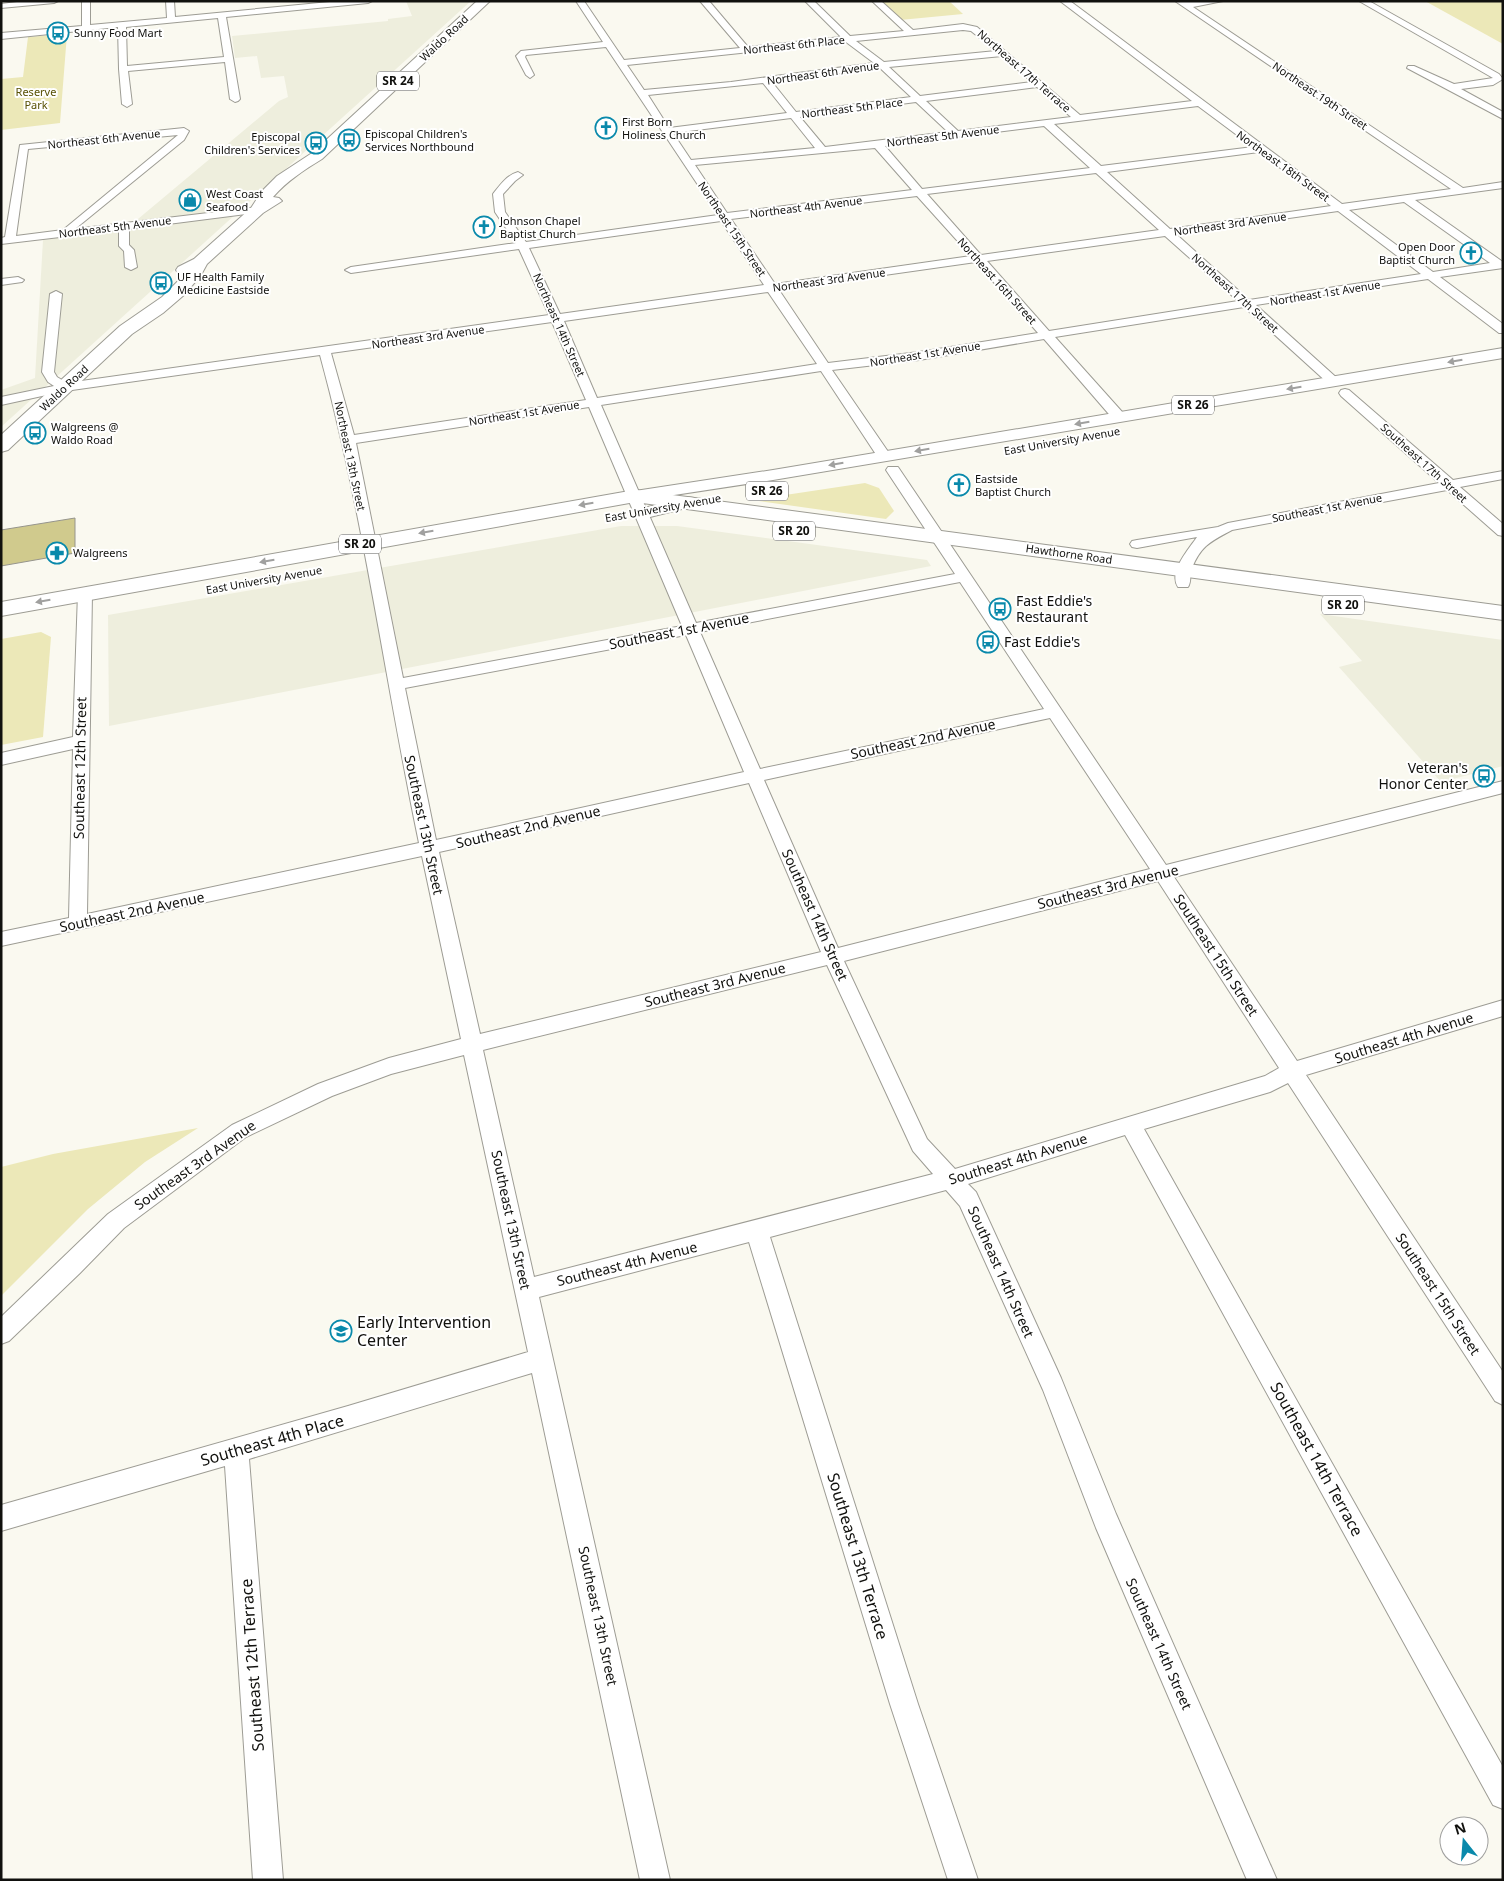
<svg xmlns="http://www.w3.org/2000/svg" width="1504" height="1881" viewBox="0 0 1504 1881" font-family="'Noto Sans',sans-serif">
<style>
.built{fill:#eed}
.green{fill:#ece8b8}
.building{fill:#d0ca8d;stroke:#96958d}
.lines{fill:none;stroke-linecap:round;stroke-linejoin:round}
.minor-casing{stroke:#9d9c94;stroke-width:2}
.major-casing{stroke:#9d9c94;stroke-width:2}
.highway-casing{stroke:#9d9c94;stroke-width:2}
.minor{fill:#fff;fill-rule:evenodd}
.major{fill:#fff;fill-rule:evenodd}
.highway{fill:#fff;fill-rule:evenodd}
.oneway{fill:#a0a09f}
.labels{text-anchor:middle;stroke-width:4;stroke-linejoin:round;paint-order:stroke}
.far-poi-label{font-size:11px;fill:#11110e;stroke:#fff;text-anchor:start}
.far-street-label{font-size:11px;fill:#11110e;stroke:#fff}
.far-park-label{font-size:11px;fill:#585104;stroke:#fff}
.shield{fill:#fff;stroke:#585856;stroke-width:1}
.shield-label{font-size:12px;font-weight:bold;fill:#11110e}
.poi-label{font-size:14px;fill:#11110e;stroke:#fff;text-anchor:start}
.street-label{font-size:14px;fill:#11110e;stroke:#fff}
.near-poi-label{font-size:16px;fill:#11110e;stroke:#fff;text-anchor:start}
.near-street-label{font-size:16px;fill:#11110e;stroke:#fff}
</style>
<rect width="100%" height="100%" fill="#faf9f0"/>
<g class="built">
<path d="M406,1H471L1,427V390L35,378L43,240L132,224L279,101L288,97L284,76L261,78L257,56L235,58L232,36L388,21V19L412,16Z"/>
<path d="M621,526H677L927,560L931,566L109,726L108,615Z"/>
<path d="M1320,614L1503,640V766L1441,782L1339,667L1362,661Z"/>
</g>
<g class="green">
<path d="M879,1H949L963,14L900,20Z"/>
<path d="M1425,1H1503V44Z"/>
<path d="M67,34L60,123L1,130V79L23,77L28,37Z"/>
<path d="M865,483L879,488L894,511L886,519L752,500Z"/>
<path d="M41,632L51,637L43,737L1,745V639Z"/>
<path d="M198,1128L145,1162L88,1209L1,1296V1167L53,1154Z"/>
</g>
<path class="building" d="M75,518V553L1,566V530Z"/>
<g class="lines">
<g class="minor-casing">
<g id="minor">
<path d="M25,1H58L54,3L1,8V4Z"/>
<path d="M82,1H90V25L167,18L166,1H174L175,17L340,1H372L368,3L226,17L240,99L238,101L235,102L230,99L225,62L128,71L132,104L127,107L122,104L119,69L118,27L1,39V33L82,26ZM218,18L224,57L127,66L126,27Z"/>
<path d="M576,1H584L624,60L740,48L700,1H709L748,47L841,37L805,1H814L850,36L904,31L872,1H881L913,30L963,24L977,27L1080,115L1192,101L1060,1H1070L1342,204L1451,189L1175,1H1223L1193,7L1463,188L1503,182V188L1415,200L1503,262V268L1440,277L1503,324V333H1499L1428,279L1256,305L1338,379L1340,382L1338,385H1330L1244,307L1055,337L1124,414L1125,417L1119,421L1114,420L1044,339L919,360L832,370L891,456L884,460L879,459L821,371L601,405L696,623L955,574L886,470L888,467H898L1166,865L1503,781V793L1174,877L1297,1061L1503,1000V1016L1306,1075L1503,1372V1405L1495,1401L1288,1083L1270,1092L1144,1129L1503,1767V1809L1493,1805L1125,1135L968,1184L976,1192L1061,1378L1116,1514L1277,1880H1247L1096,1528L1043,1390L960,1206L946,1190L770,1237L918,1704L978,1880H948L890,1704L749,1242L539,1297L670,1880H640L532,1373L249,1459L283,1880H253L225,1466L1,1531V1505L348,1406L528,1352L464,1055L391,1074L332,1096L246,1137L124,1228L80,1273L9,1341L1,1344V1317L108,1214L232,1125L318,1084L389,1058L461,1039L422,856L1,946V932L69,918L73,749L1,765V753L73,737L78,593L80,590H90L92,593L87,914L419,843C385,681 364,516 320,355L65,391L1,405V397L54,386L48,382L42,372L50,294L56,291L62,294L54,372L57,377L67,383L549,315L519,249L351,273L345,270L351,267L516,243L495,212L493,194C500,185 507,175 518,172L523,175L515,181L503,194L505,212L526,242L718,215L606,47L526,55L525,57L534,75L530,78L526,75L516,56L521,51L603,42ZM963,30L971,31L996,51L884,62L856,41ZM846,42L874,63L731,82L644,90L627,65ZM1002,56L1032,82L920,96L889,67ZM880,68L911,97L796,112L772,82ZM763,83L787,113L669,128L648,95ZM1037,87L1071,117L958,131L926,101ZM916,102L948,132L825,147L800,117ZM1198,106L1253,147L1101,166L1054,124ZM791,118L815,148L691,160L673,133ZM1044,126L1090,168L922,189L885,146ZM875,148L912,190L727,213L695,165ZM1259,152L1331,206L1170,229L1107,172ZM1096,173L1159,230L981,255L927,194ZM917,196L971,256L775,284L731,219ZM1404,202L1490,263L1433,272L1349,210ZM1338,211L1421,274L1249,300L1176,234ZM721,221L764,285L560,314L529,248ZM1165,236L1238,301L1049,331L987,261ZM976,262L1038,333L919,352L828,363L779,290ZM768,292L817,364L597,398L564,321ZM552,322L586,400L354,435L331,353ZM589,407L682,626L403,678L356,443ZM960,582L1044,709L760,769L700,632ZM686,635L744,772L436,840L405,688ZM1050,718L1150,869L838,948L764,780ZM749,783L821,952L480,1034L439,852ZM1158,881L1279,1068L1265,1076L955,1169L927,1139L844,961ZM827,965L913,1151L933,1174L534,1277L483,1050Z"/>
<path d="M1359,1H1369L1499,74L1503,79L1493,85L1461,89L1503,112V119L1407,68L1408,66H1414L1454,84L1493,78Z"/>
<path d="M184,128L189,131L184,140L75,229L258,207L263,210L262,212L129,229V245L134,250L137,267L131,270L125,267L124,251L119,246V230L1,244V238L5,237L20,145ZM178,135L63,230L16,236L28,149Z"/>
<path d="M18,277L24,280L22,282L1,285V279Z"/>
<path d="M1345,389L1349,390L1453,480L1503,471V479L1460,487L1503,524V536L1498,535L1447,490L1232,530C1212,541 1201,545 1192,568C1189,574 1192,581 1188,587H1178C1168,572 1189,549 1197,537L1137,548L1132,547L1130,544L1132,541L1137,540L1218,527L1228,523L1439,483L1341,396L1339,393L1341,390Z"/>
</g>
</g>
<g class="major-casing">
<g id="major">
<path d="M1503,348V358L773,480L635,501L629,500L626,496L629,492L635,491L773,470Z"/>
<path d="M688,497L694,498L697,502L694,506L642,519L636,518L633,514L636,510Z"/>
</g>
</g>
<g class="highway-casing">
<g id="highway">
<path d="M477,1H490L322,159C304,170 287,181 273,197L279,198L282,201L263,213L207,264L201,275L184,295L163,313L132,334L8,450L1,452V435L120,326L162,297L184,275L178,273L176,270L178,267L194,259L251,208L262,191L277,176L312,153Z"/>
<path d="M635,490L1503,606V620L635,502L1,616V602Z"/>
</g>
</g>
<use href="#minor" class="minor"/>
<use href="#major" class="major"/>
<use href="#highway" class="highway"/>
</g>
<defs><path id="oneway-solid" d="M-6-.8H1V-3.2L6.5 0L1 3.2V.8H-6Z" transform="scale(1.25)"/></defs>
<g class="oneway">
<use href="#oneway-solid" transform="translate(1455 361) rotate(170)"/>
<use href="#oneway-solid" transform="translate(1294 388) rotate(171)"/>
<use href="#oneway-solid" transform="translate(1082 423) rotate(170)"/>
<use href="#oneway-solid" transform="translate(922 450) rotate(170)"/>
<use href="#oneway-solid" transform="translate(836 464) rotate(170)"/>
<use href="#oneway-solid" transform="translate(586 504) rotate(170)"/>
<use href="#oneway-solid" transform="translate(426 532) rotate(170)"/>
<use href="#oneway-solid" transform="translate(267 561) rotate(170)"/>
<use href="#oneway-solid" transform="translate(43 601) rotate(170)"/>
</g>
<defs>
<g id="bus-ring" transform="scale(1.125)"><circle r="9.5" fill="#fff" stroke="#0989ab" stroke-width="1.5"/><path d="M-5-6H5V4H4V6H2V4H-2V6H-4V4H-5ZM-3.5-4V0h7V-4ZM-3.5 1.2v1.5H-2V1.2ZM2 1.2v1.5H3.5V1.2Z" fill="#0989ab"/></g>
<g id="church-ring" transform="scale(1.125)"><circle r="9.5" fill="#fff" stroke="#0989ab" stroke-width="1.5"/><path d="M-1.2-6h2.4v3.5h3.3v2.4h-3.3V6h-2.4V-.1h-3.3v-2.4h3.3Z" fill="#0989ab"/></g>
<g id="shop-ring" transform="scale(1.125)"><circle r="9.5" fill="#fff" stroke="#0989ab" stroke-width="1.5"/><path d="M-5-2.5h2.3a2.7 3.5 0 0 1 5.4 0H5L5.5 6h-11ZM-1.5-2.5h3a1.5 2.3 0 0 0-3 0Z" fill="#0989ab"/></g>
<g id="pharmacy-ring" transform="scale(1.125)"><circle r="9.5" fill="#fff" stroke="#0989ab" stroke-width="1.5"/><path d="M-2-6h4v4h4v4h-4v4h-4v-4h-4v-4h4Z" fill="#0989ab"/></g>
<g id="school-ring" transform="scale(1.125)"><circle r="9.5" fill="#fff" stroke="#0989ab" stroke-width="1.5"/><path d="M0-5L7-2L0 1L-7-2ZM-4 1L0 2.5L4 1V4Q0 6-4 4Z" fill="#0989ab"/></g>
</defs>
<g fill-rule="evenodd">
<use href="#bus-ring" x="58" y="33"/>
<use href="#church-ring" x="606" y="128"/>
<use href="#bus-ring" x="349" y="140"/>
<use href="#bus-ring" x="316" y="143"/>
<use href="#shop-ring" x="190" y="200"/>
<use href="#church-ring" x="484" y="227"/>
<use href="#church-ring" x="1471" y="253"/>
<use href="#bus-ring" x="161" y="283"/>
<use href="#bus-ring" x="35" y="433"/>
<use href="#church-ring" x="959" y="485"/>
<use href="#pharmacy-ring" x="57" y="553"/>
<use href="#bus-ring" x="1000" y="609"/>
<use href="#bus-ring" x="988" y="642"/>
<use href="#bus-ring" x="1484" y="776"/>
<use href="#school-ring" x="341" y="1331"/>
</g>
<g class="labels">
<g class="far-poi-label">
<text x="74" y="37">Sunny Food Mart</text>
<text x="622" y="126">First Born<tspan x="622" dy="13">Holiness Church</tspan></text>
<text x="365" y="138">Episcopal Children's<tspan x="365" dy="13">Services Northbound</tspan></text>
<text x="300" y="141" text-anchor="end">Episcopal<tspan x="300" dy="13">Children's Services</tspan></text>
<text x="206" y="198">West Coast<tspan x="206" dy="13">Seafood</tspan></text>
<text x="500" y="225">Johnson Chapel<tspan x="500" dy="13">Baptist Church</tspan></text>
<text x="1455" y="251" text-anchor="end">Open Door<tspan x="1455" dy="13">Baptist Church</tspan></text>
<text x="177" y="281">UF Health Family<tspan x="177" dy="13">Medicine Eastside</tspan></text>
<text x="51" y="431">Walgreens @<tspan x="51" dy="13">Waldo Road</tspan></text>
<text x="975" y="483">Eastside<tspan x="975" dy="13">Baptist Church</tspan></text>
<text x="73" y="557">Walgreens</text>
</g>
<g class="far-street-label">
<text transform="translate(444 38) rotate(-43)" y="4">Waldo Road</text>
<text transform="translate(794 45) rotate(-6)" y="4">Northeast 6th Place</text>
<text transform="translate(1024 71) rotate(41)" y="4">Northeast 17th Terrace</text>
<text transform="translate(823 73) rotate(-8)" y="4">Northeast 6th Avenue</text>
<text transform="translate(1320 96) rotate(34)" y="4">Northeast 19th Street</text>
<text transform="translate(852 108) rotate(-7)" y="4">Northeast 5th Place</text>
<text transform="translate(943 136) rotate(-7)" y="4">Northeast 5th Avenue</text>
<text transform="translate(104 139) rotate(-6)" y="4">Northeast 6th Avenue</text>
<text transform="translate(1283 166) rotate(36)" y="4">Northeast 18th Street</text>
<text transform="translate(806 207) rotate(-7)" y="4">Northeast 4th Avenue</text>
<text transform="translate(1230 224) rotate(-8)" y="4">Northeast 3rd Avenue</text>
<text transform="translate(115 227) rotate(-7)" y="4">Northeast 5th Avenue</text>
<text transform="translate(732 229) rotate(56)" y="4">Northeast 15th Street</text>
<text transform="translate(829 280) rotate(-8)" y="4">Northeast 3rd Avenue</text>
<text transform="translate(997 281) rotate(48)" y="4">Northeast 16th Street</text>
<text transform="translate(1235 293) rotate(42)" y="4">Northeast 17th Street</text>
<text transform="translate(1325 293) rotate(-9)" y="4">Northeast 1st Avenue</text>
<text transform="translate(559 325) rotate(66)" y="4">Northeast 14th Street</text>
<text transform="translate(428 337) rotate(-8)" y="4">Northeast 3rd Avenue</text>
<text transform="translate(925 354) rotate(-9)" y="4">Northeast 1st Avenue</text>
<text transform="translate(64 388) rotate(-43)" y="4">Waldo Road</text>
<text transform="translate(524 413) rotate(-9)" y="4">Northeast 1st Avenue</text>
<text transform="translate(1062 441) rotate(-10)" y="4">East University Avenue</text>
<text transform="translate(350 456) rotate(78)" y="4">Northeast 13th Street</text>
<text transform="translate(1424 463) rotate(42)" y="4">Southeast 17th Street</text>
<text transform="translate(663 508) rotate(-10)" y="4">East University Avenue</text>
<text transform="translate(1327 508) rotate(-11)" y="4">Southeast 1st Avenue</text>
<text transform="translate(1069 554) rotate(8)" y="4">Hawthorne Road</text>
<text transform="translate(264 580) rotate(-10)" y="4">East University Avenue</text>
</g>
<g class="far-park-label">
<text x="36" y="96">Reserve<tspan x="36" dy="13">Park</tspan></text>
</g>
<g class="shield">
<rect x="377" y="71.5" width="42" height="19" rx="4"/>
<rect x="1172" y="395.5" width="42" height="19" rx="4"/>
<rect x="746" y="481.5" width="42" height="19" rx="4"/>
<rect x="773" y="521.5" width="42" height="19" rx="4"/>
<rect x="339" y="534.5" width="42" height="19" rx="4"/>
<rect x="1322" y="595.5" width="42" height="19" rx="4"/>
</g>
<g class="shield-label">
<text x="398" y="85">SR 24</text>
<text x="1193" y="409">SR 26</text>
<text x="767" y="495">SR 26</text>
<text x="794" y="535">SR 20</text>
<text x="360" y="548">SR 20</text>
<text x="1343" y="609">SR 20</text>
</g>
<g class="poi-label">
<text x="1016" y="606">Fast Eddie's<tspan x="1016" dy="16">Restaurant</tspan></text>
<text x="1004" y="647">Fast Eddie's</text>
<text x="1468" y="773" text-anchor="end">Veteran's<tspan x="1468" dy="16">Honor Center</tspan></text>
</g>
<g class="street-label">
<text transform="translate(679 631) rotate(-11)" y="5">Southeast 1st Avenue</text>
<text transform="translate(923 739) rotate(-12)" y="5">Southeast 2nd Avenue</text>
<text transform="translate(80 768) rotate(-89)" y="5">Southeast 12th Street</text>
<text transform="translate(424 825) rotate(78)" y="5">Southeast 13th Street</text>
<text transform="translate(528 827) rotate(-13)" y="5">Southeast 2nd Avenue</text>
<text transform="translate(1108 887) rotate(-14)" y="5">Southeast 3rd Avenue</text>
<text transform="translate(132 912) rotate(-12)" y="5">Southeast 2nd Avenue</text>
<text transform="translate(815 915) rotate(66)" y="5">Southeast 14th Street</text>
<text transform="translate(1216 955) rotate(57)" y="5">Southeast 15th Street</text>
<text transform="translate(715 985) rotate(-14)" y="5">Southeast 3rd Avenue</text>
<text transform="translate(1404 1038) rotate(-17)" y="5">Southeast 4th Avenue</text>
<text transform="translate(1018 1159) rotate(-17)" y="5">Southeast 4th Avenue</text>
<text transform="translate(195 1165) rotate(-35)" y="5">Southeast 3rd Avenue</text>
<text transform="translate(511 1220) rotate(78)" y="5">Southeast 13th Street</text>
<text transform="translate(627 1264) rotate(-14)" y="5">Southeast 4th Avenue</text>
<text transform="translate(1001 1272) rotate(66)" y="5">Southeast 14th Street</text>
<text transform="translate(1438 1294) rotate(57)" y="5">Southeast 15th Street</text>
<text transform="translate(598 1616) rotate(78)" y="5">Southeast 13th Street</text>
<text transform="translate(1159 1644) rotate(66)" y="5">Southeast 14th Street</text>
</g>
<g class="near-poi-label">
<text x="357" y="1328">Early Intervention<tspan x="357" dy="18">Center</tspan></text>
</g>
<g class="near-street-label">
<text transform="translate(272 1440) rotate(-16)" y="6">Southeast 4th Place</text>
<text transform="translate(1317 1459) rotate(61)" y="6">Southeast 14th Terrace</text>
<text transform="translate(858 1556) rotate(73)" y="6">Southeast 13th Terrace</text>
<text transform="translate(252 1665) rotate(-94)" y="6">Southeast 12th Terrace</text>
</g>
</g>
<rect width="1504" height="1881" fill="none" stroke="#11110e" stroke-width="5"/>
<g transform="translate(1464 1841) rotate(343)"><circle r="24" fill="#ffffff" stroke="#a0a09f"/>
<path d="M0-4L9 19L0 12L-9 19Z" fill="#0989ab"/>
<text y="-8" font-size="14" font-weight="bold" text-anchor="middle" fill="#11110e">N</text>
</g>
</svg>
